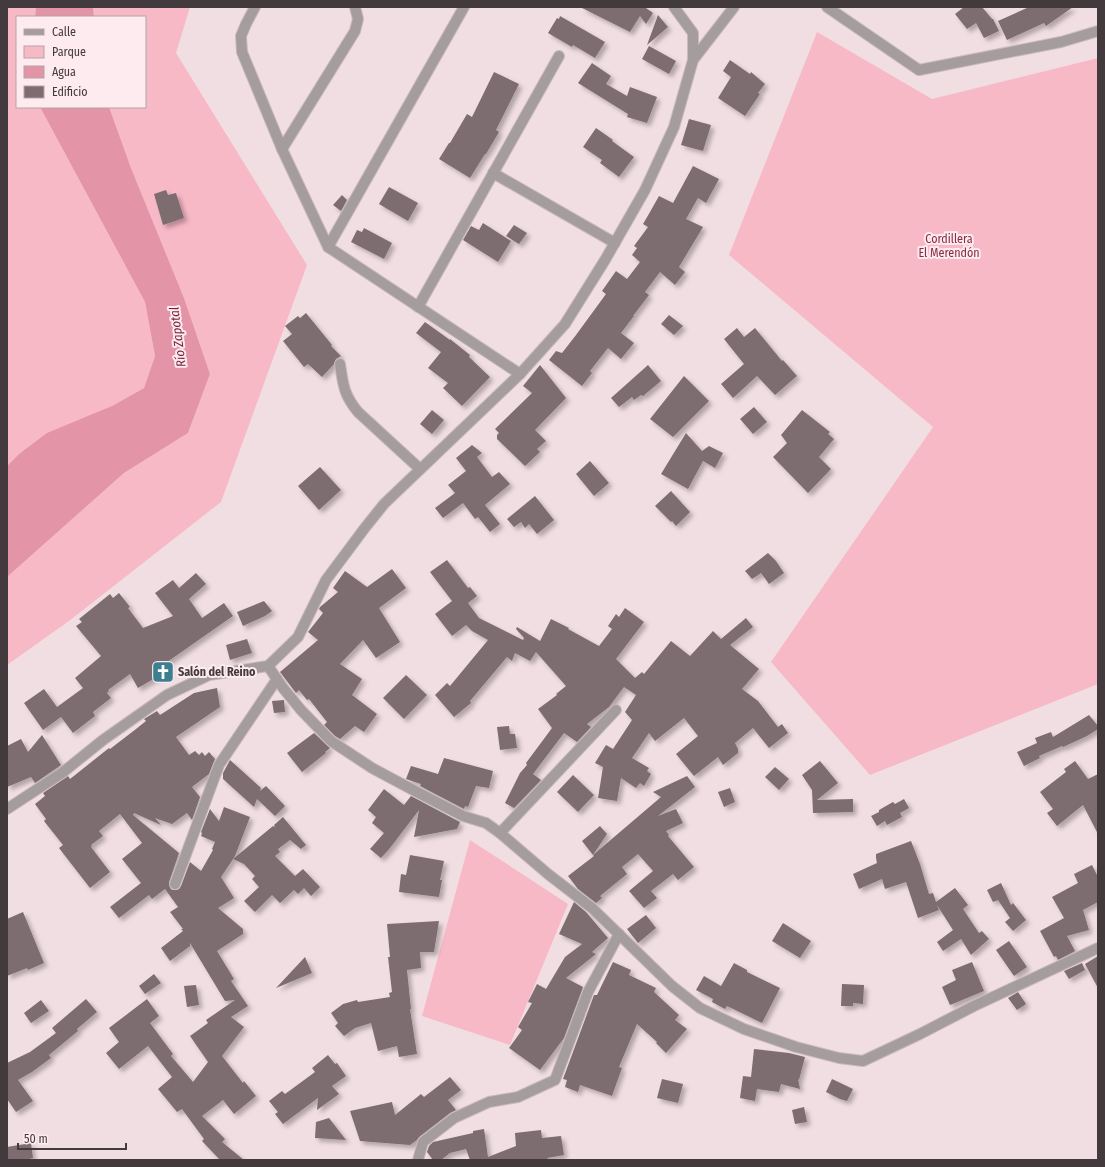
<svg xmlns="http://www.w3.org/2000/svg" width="1105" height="1167" viewBox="0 0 1105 1167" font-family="'Fira Sans Condensed',sans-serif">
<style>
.green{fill:#f8b9c6}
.water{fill:#e395a7}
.building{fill:#7d6d70;filter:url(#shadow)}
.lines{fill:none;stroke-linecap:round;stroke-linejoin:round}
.minor-casing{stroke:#cababd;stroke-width:12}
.tertiary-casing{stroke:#cababd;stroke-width:12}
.minor{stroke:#a49c9d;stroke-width:10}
.tertiary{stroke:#a49c9d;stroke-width:10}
.labels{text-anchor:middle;stroke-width:4;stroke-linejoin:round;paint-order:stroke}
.park-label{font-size:12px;fill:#872c49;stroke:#feebef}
.poi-label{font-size:12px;font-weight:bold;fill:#423a3c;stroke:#feebef;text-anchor:start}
.water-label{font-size:13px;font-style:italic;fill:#791f3e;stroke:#feebef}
</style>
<defs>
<filter id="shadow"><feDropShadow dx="3.5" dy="3.5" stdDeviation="2" flood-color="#0004"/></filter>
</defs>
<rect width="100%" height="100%" fill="#f1dee2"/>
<g class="green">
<path d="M7,7H36L35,17H17V107H40L145,302L155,356L144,388L112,406L19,454L7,466Z"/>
<path d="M93,7H190L176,53L307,265L221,502L69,621L7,665V577L124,473L188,433L210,374L184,298L131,168L109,107H145V17H94Z"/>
<path d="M817,32L932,99L1098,58V684L870,775L771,662L933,427L729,255Z"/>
<path d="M470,840L568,904L510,1045L422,1016Z"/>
</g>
<g class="water">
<path d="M36,7H93L94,17H35Z"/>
<path d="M40,107H109L131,168L184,298L210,374L188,433L124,473L7,577V466L19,454L47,433L112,406L144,388L155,356L145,302Z"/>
</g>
<g class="building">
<path d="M580,7H646V8L653,13L646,24L640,16L630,32Z"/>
<path d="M964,7H982L992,19H993L999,31L984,38L976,23L967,29L955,14Z"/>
<path d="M1029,7H1073L1046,26L1044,23L1007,40L998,21Z"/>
<path d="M658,15L668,27L647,45Z"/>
<path d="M560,16L605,42L595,58L573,45L572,47L548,33L557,18L559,19Z"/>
<path d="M649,46L676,61L669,74L642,59Z"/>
<path d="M730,60L750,74L751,72L765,84L758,93L760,94L745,116L718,98L731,77L723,71Z"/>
<path d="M592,63L611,76L606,84L627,96L630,87L657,97L647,123L627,117L628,114L578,83Z"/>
<path d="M494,72L519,84L496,130L499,132L486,154H485L470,178L439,159L449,143H450L467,114L472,117Z"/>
<path d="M689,119L711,125L703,151L681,145Z"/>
<path d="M596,128L613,140L612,141L634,157L619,177L600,163L602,160L583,147Z"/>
<path d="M693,166L719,179L706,203L698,198L686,219L703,227L679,267L685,272L675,285L660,272L645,292L649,295L633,316H634L621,333L634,343L621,359L608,348L590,371L592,373L582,386L549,360L556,351L562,353L576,335L606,294L602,291L616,271L627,279L640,262L632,255L637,248L634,246L648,227L643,224L650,212L659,196L673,203Z"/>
<path d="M389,187L418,203L408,221L379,204Z"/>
<path d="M166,190L168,195L176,193L184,218L163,225L154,194Z"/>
<path d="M342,195L347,200L341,211L333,205Z"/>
<path d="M483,223L511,241L498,262L463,240L471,226L479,230Z"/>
<path d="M514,225L527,233L519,244L506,236Z"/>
<path d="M364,228L392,243L384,259L351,242L357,230L362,232Z"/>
<path d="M306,313L332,345L331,346L341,356L336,359L334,364L322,377L308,364L304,367L283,341L292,334L285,326L298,316L300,318Z"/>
<path d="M669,315L683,326L674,335L661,324Z"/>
<path d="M425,322L450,340V339L470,355L469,357L490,377L462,406L443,388L448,383L428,368L441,352L416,333Z"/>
<path d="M737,328L744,337L755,328L782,361L783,360L797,376L775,395L757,376L733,398L721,384L744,364L724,339Z"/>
<path d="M540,365L566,398L535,430L546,441L537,449L540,452L525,466L497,439V435L499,433L495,429L532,393L523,386Z"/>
<path d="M648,365L661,381L643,396L641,395L634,400L632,397L619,407L611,398Z"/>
<path d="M684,376L709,401L673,437L650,419Z"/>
<path d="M754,407L767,422L753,434L740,419Z"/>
<path d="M432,410L444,420L432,434L420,424Z"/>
<path d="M802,410L830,432L828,434L834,439L819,457L831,469L808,493L773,457L787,443L781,435Z"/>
<path d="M686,433L702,451L709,446L723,453L715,468L703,461L688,489L661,474Z"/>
<path d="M472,445L482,453L477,457L492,477L499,472L510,484L485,505L500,524L490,532L478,517L475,519L463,503L443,518L435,508L455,493L448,485L466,471L456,458Z"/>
<path d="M590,461L609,483L594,496L576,474Z"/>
<path d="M320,467L341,490L319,510L298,486Z"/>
<path d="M671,491L690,512L676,526L672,521L671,522L655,506Z"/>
<path d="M535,496L554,520L537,534L529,524L525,528L521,522L514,527L507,519Z"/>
<path d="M768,553L776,561L784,573L769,584L761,573L752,579L745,571Z"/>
<path d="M447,560L468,588L470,587L477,596L468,603L479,618L523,640L524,638L516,629L517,627L540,641L551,619L569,628L568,629L599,646L612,629L608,626L616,614L619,617L625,608L644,622L616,659L635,678L642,672L644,674L671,641L690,656L713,631L721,639L746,618L753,627L730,645L759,669L742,689L758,701L778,727L782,724L788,733L769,748L753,728L735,743L738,749V753L723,765L718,757L694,776L676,754L698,736L684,718L655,741L649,733L632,758L649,768L647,771L651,774L644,786L640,783L636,788L621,778L617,801L598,798L603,767L595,763L606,745L613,749L632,720L625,712L636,695L624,687L609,707L587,724L591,727L577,742L564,733L533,774L541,780L514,808L505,803L520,773L527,765L526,763L552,728L538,709L557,695L556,694L566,686L536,652L530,661L515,653L512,661L507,657L470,701L471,703L454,717L435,695L447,683L450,686L488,640L472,631L466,625L452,636L435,614L452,601L430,572Z"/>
<path d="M392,569L406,588L379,608L400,642L376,658L363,640L340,664L362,679L352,695L377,714L364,732L355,726L340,739L335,736L324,725L327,722L309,699L307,700L299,690L296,693L280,672L318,640L308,632L323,613L319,609L320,607L338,592L333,588L345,571L367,587Z"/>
<path d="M196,573L206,584L189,599L202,618L224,603L233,616L160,667L162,674L138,688L130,674L108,690L109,691L107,693L111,698L93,712L95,716L73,733L61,717L43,730L24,703L44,689L57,707L83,688L75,678L101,656L76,626L82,622L79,619L110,594L113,598L119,593L130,607L128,608L143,628L173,616L155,593L173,580L179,588Z"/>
<path d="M264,601L272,611L265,616L243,626L237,612Z"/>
<path d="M247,639L252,653L230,660L226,645Z"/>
<path d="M406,675L427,695L404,719L383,698Z"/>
<path d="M217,688L220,707L176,737L189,755L195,751L199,755L202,752L205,756L209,752L215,759L209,774L192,787L200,797L192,820L187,813L172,824L155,818L161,825L134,813L133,815L179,853L169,882L170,888L172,890H176L179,889L181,886L190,862L201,871L213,850L212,849L215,842L201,836L202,833L201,832L210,809L219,821L224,807L250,817L235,856L221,877L234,898L218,908L243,929V934L217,951L234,979L231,981L248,1006L231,1017L244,1027L222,1056L243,1083L244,1081L256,1096L234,1114L223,1100L202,1116L225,1139L222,1142L244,1160H220L202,1141L204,1139L182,1109L177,1112L158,1089L172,1077L148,1046L119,1069L106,1053L119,1042L109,1028L147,999L159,1016L150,1023L173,1054L171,1056L193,1082L208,1062L190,1036L208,1023L206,1020L235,1000L225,1001L190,943V946L170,961L161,948L183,931L181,929H183L170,912L178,907L165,889L152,899L149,895L119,918L110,907L141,883L122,859L142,843L120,814L99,831L103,836L91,845L92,846L91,847L110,872L90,888L59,848L63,845L44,821L46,819L35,804L45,796L43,793L68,776L70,779L109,748L110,749L136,729L146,721L144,719L157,711L160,715L194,693Z"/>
<path d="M284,700L285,712L274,713L272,701Z"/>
<path d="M1089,715L1098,726V729L1087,736L1063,747L1062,746L1039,756L1040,758L1024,766L1017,752L1037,743L1035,738L1051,732L1053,737Z"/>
<path d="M509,726L510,734H515L517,748L500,750L497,727Z"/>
<path d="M314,733L330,748L325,752L326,753L302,772L287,753Z"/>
<path d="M42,735L61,765L35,783L31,777L7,787V746L21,739L28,752Z"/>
<path d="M444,758L493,771L489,788L476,786L468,807L465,806L464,809L420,786L421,784L406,779L411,766L438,774Z"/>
<path d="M230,760L261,788L260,791L266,786L285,806L275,816L257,799L254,807L223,779V773Z"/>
<path d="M820,761L838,783L817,800L853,799V812L813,813L812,790L802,775Z"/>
<path d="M1075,761L1088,779L1098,774V834L1083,805L1057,826L1047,813L1053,809L1040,792L1066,772L1064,769Z"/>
<path d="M775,767L789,779L779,790L765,777Z"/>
<path d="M573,775L594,795L578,812L557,792Z"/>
<path d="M687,776L695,787L658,816L676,809L683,823L666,831L669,835L668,836L694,867L678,880L673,874L651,891L657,898L644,908L629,891L653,871L638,854L622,867L627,874L600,896L602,898L596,903L578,889L568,876L594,856L593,855L661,797L653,792Z"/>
<path d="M730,788L735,802L724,807L718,792Z"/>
<path d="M384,789L404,805L411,796L460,822L457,829L414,837L419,810L390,848L381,858L370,849L384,833L372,823L376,817L368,810Z"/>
<path d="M904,799L909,808L900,813L902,817L887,825L885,821L877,826L871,816L879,812V810L893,802L895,804Z"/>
<path d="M283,817L306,845L301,849L290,840L278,849L280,852L275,856L295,876L303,869L320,887L311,896L304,888L298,894L294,890L280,903L272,895L255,912L244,901L259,887L252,879L255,876L244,864L233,859L273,826L275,827L274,825Z"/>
<path d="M600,826L607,834L593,855L582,841Z"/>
<path d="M911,841L920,864L929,894L933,893L936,902L955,888L968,905L963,909L979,933L982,931L989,939L971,955L961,939L943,951L937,942L953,930L937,905L939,910L918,918L906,882L885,889L882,879L859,889L853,874L877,863L876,858V854Z"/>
<path d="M410,855L444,861L440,880H442L439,897L399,892L401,874L406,875Z"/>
<path d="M1092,865L1098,877V902L1083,910L1089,930L1067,936L1075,951L1058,960L1056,956L1054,957L1040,931L1064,918L1052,897L1078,883L1074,874Z"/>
<path d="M1001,883L1011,905L1013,903L1026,920L1013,931L1005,922L1010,918L998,900L993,902L987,890Z"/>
<path d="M574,902L586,912L608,938L592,952L596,954L566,978L583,987L564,1038L540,1070L509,1048L522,1030L518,1027L532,1003L528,1002L537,984L546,989L565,957L582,944L559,934Z"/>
<path d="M23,912L44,963L28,970L27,968L7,976V919Z"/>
<path d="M646,915L656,928L638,943L627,929Z"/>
<path d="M439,921L434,952H420L421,968L407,970L411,1009H410L417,1054L399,1057L397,1046L378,1051L371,1023L355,1028L344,1036L335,1026L338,1023L331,1013L343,1004L357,1000L358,1002L390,997L389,993L392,992L388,957H390L387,924Z"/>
<path d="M783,923L811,941L800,958L772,941Z"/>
<path d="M1009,941L1027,967L1014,976L996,950Z"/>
<path d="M1098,956V988L1085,964Z"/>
<path d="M305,957L312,973L276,988Z"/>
<path d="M613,962L631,970L629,975L656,988L654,992L679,1015L675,1020L687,1029L666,1053L656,1043L657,1042L637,1024L619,1067L622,1068L612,1096L580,1085L578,1092L565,1087L567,1080L563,1079L594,995H597Z"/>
<path d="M972,962L984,991L950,1005L942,987L956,980L952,970Z"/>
<path d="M734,963L747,970V972L780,988L762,1023L727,1006L725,1009L712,1002L713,999L696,990L704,976L721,986Z"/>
<path d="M1082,963L1085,970L1069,979L1064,971Z"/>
<path d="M154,974L161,983L145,994L139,986Z"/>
<path d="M842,984L864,985L863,1004L853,1003V1006H841Z"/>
<path d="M196,985L199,1005L187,1007L184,986Z"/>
<path d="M1018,992L1026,1004L1017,1010L1008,998Z"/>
<path d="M86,999L97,1012L77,1029L78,1031L49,1055L51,1058L32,1072L18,1080L33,1101L16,1112L7,1099V1063L30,1052L56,1033L52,1028Z"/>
<path d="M41,1000L49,1011L31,1023L24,1013Z"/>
<path d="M754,1049L789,1053L805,1057L799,1080L798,1079L800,1089L781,1084L779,1092L757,1089L755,1101L740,1098L743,1076L751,1077Z"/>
<path d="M328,1055L335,1064L337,1063L346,1076L332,1086L339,1094L317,1110L318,1098L283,1124L275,1114L278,1112L269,1101L282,1091L285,1094L315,1072L312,1068Z"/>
<path d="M450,1077L461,1090L448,1100L456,1110L450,1113L419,1137L417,1140L410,1145L360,1141L350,1111L392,1102L395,1115L421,1094L424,1097Z"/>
<path d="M662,1079L683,1084L678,1103L657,1098Z"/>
<path d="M832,1079L853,1089L847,1101L840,1099L826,1092Z"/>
<path d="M804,1107L807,1122L795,1124L792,1110Z"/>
<path d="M329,1118L346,1140L315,1138L316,1122Z"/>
<path d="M484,1129L488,1157L516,1146L515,1133L541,1130L542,1138L561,1136L564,1155L547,1158L549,1160H470L466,1149L450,1153L441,1160H433L427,1152L429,1146L433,1142L473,1133V1131Z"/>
<path d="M31,1143L33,1158L25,1160H7V1147Z"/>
</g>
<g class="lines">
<g class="minor-casing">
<g id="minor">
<path d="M255,7L246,24L241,36L242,52L282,149L328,247L520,374"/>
<path d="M827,7L919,70L1061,42L1098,31"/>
<path d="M693,60L734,7"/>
<path d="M282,149L355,31L358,19L355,7"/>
<path d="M493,173L615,243"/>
<path d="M328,247L464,7"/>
<path d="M418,307L559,56"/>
<path d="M340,364C343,385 344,395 358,412L420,469"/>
<path d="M268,666L283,688L301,710L331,741L372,768L415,791L463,816L486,823L500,833L548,874L592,908L672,986L700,1008L744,1029L796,1047L839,1058L863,1061L920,1034L976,1005L1098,948"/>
<path d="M500,833L616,710"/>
<path d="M175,884L219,765L277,679"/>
<path d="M418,1160L423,1142L454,1118L489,1102L518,1097L555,1080L588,992L619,934"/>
</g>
</g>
<g class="tertiary-casing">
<path id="tertiary" d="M7,809L62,773L103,740L167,695L209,675L268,666L298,637L326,580L364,529L384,504L520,374L565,324L605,260L645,190L674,127L693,60V33L674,7"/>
</g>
<use href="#minor" class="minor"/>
<use href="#tertiary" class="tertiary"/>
</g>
<defs>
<g id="church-square" transform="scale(1.15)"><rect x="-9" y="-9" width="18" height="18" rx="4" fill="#3c808f" stroke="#feebef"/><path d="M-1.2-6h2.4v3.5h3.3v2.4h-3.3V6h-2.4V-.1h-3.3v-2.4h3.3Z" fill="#fff"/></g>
</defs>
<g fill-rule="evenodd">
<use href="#church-square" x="163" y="672"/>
</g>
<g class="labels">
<g class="park-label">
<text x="949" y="243">Cordillera<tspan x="949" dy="14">El Merendón</tspan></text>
</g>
<g class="poi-label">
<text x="178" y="676">Salón del Reino</text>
</g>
<g class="water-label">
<text transform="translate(177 337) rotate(-97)" y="5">Río Zapotal</text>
</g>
</g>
<rect width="1105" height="1167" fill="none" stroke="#423a3c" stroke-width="16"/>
<rect x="16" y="16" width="130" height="92" fill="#feebef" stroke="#b3a4a7"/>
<rect x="24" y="29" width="20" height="6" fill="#a49c9d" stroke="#b3a4a7"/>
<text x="52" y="36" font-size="12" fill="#423a3c">Calle</text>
<rect x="24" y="46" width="20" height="12" fill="#f8b9c6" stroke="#b3a4a7"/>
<text x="52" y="56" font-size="12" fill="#423a3c">Parque</text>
<rect x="24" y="66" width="20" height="12" fill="#e395a7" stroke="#b3a4a7"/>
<text x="52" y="76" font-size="12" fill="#423a3c">Agua</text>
<rect x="24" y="86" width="20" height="12" fill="#7d6d70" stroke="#b3a4a7"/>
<text x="52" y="96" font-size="12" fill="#423a3c">Edificio</text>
<path d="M18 1143v6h108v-6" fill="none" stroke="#423a3c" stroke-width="2"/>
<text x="24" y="1143" font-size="12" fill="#423a3c" stroke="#feebef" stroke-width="3" paint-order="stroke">50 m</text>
</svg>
